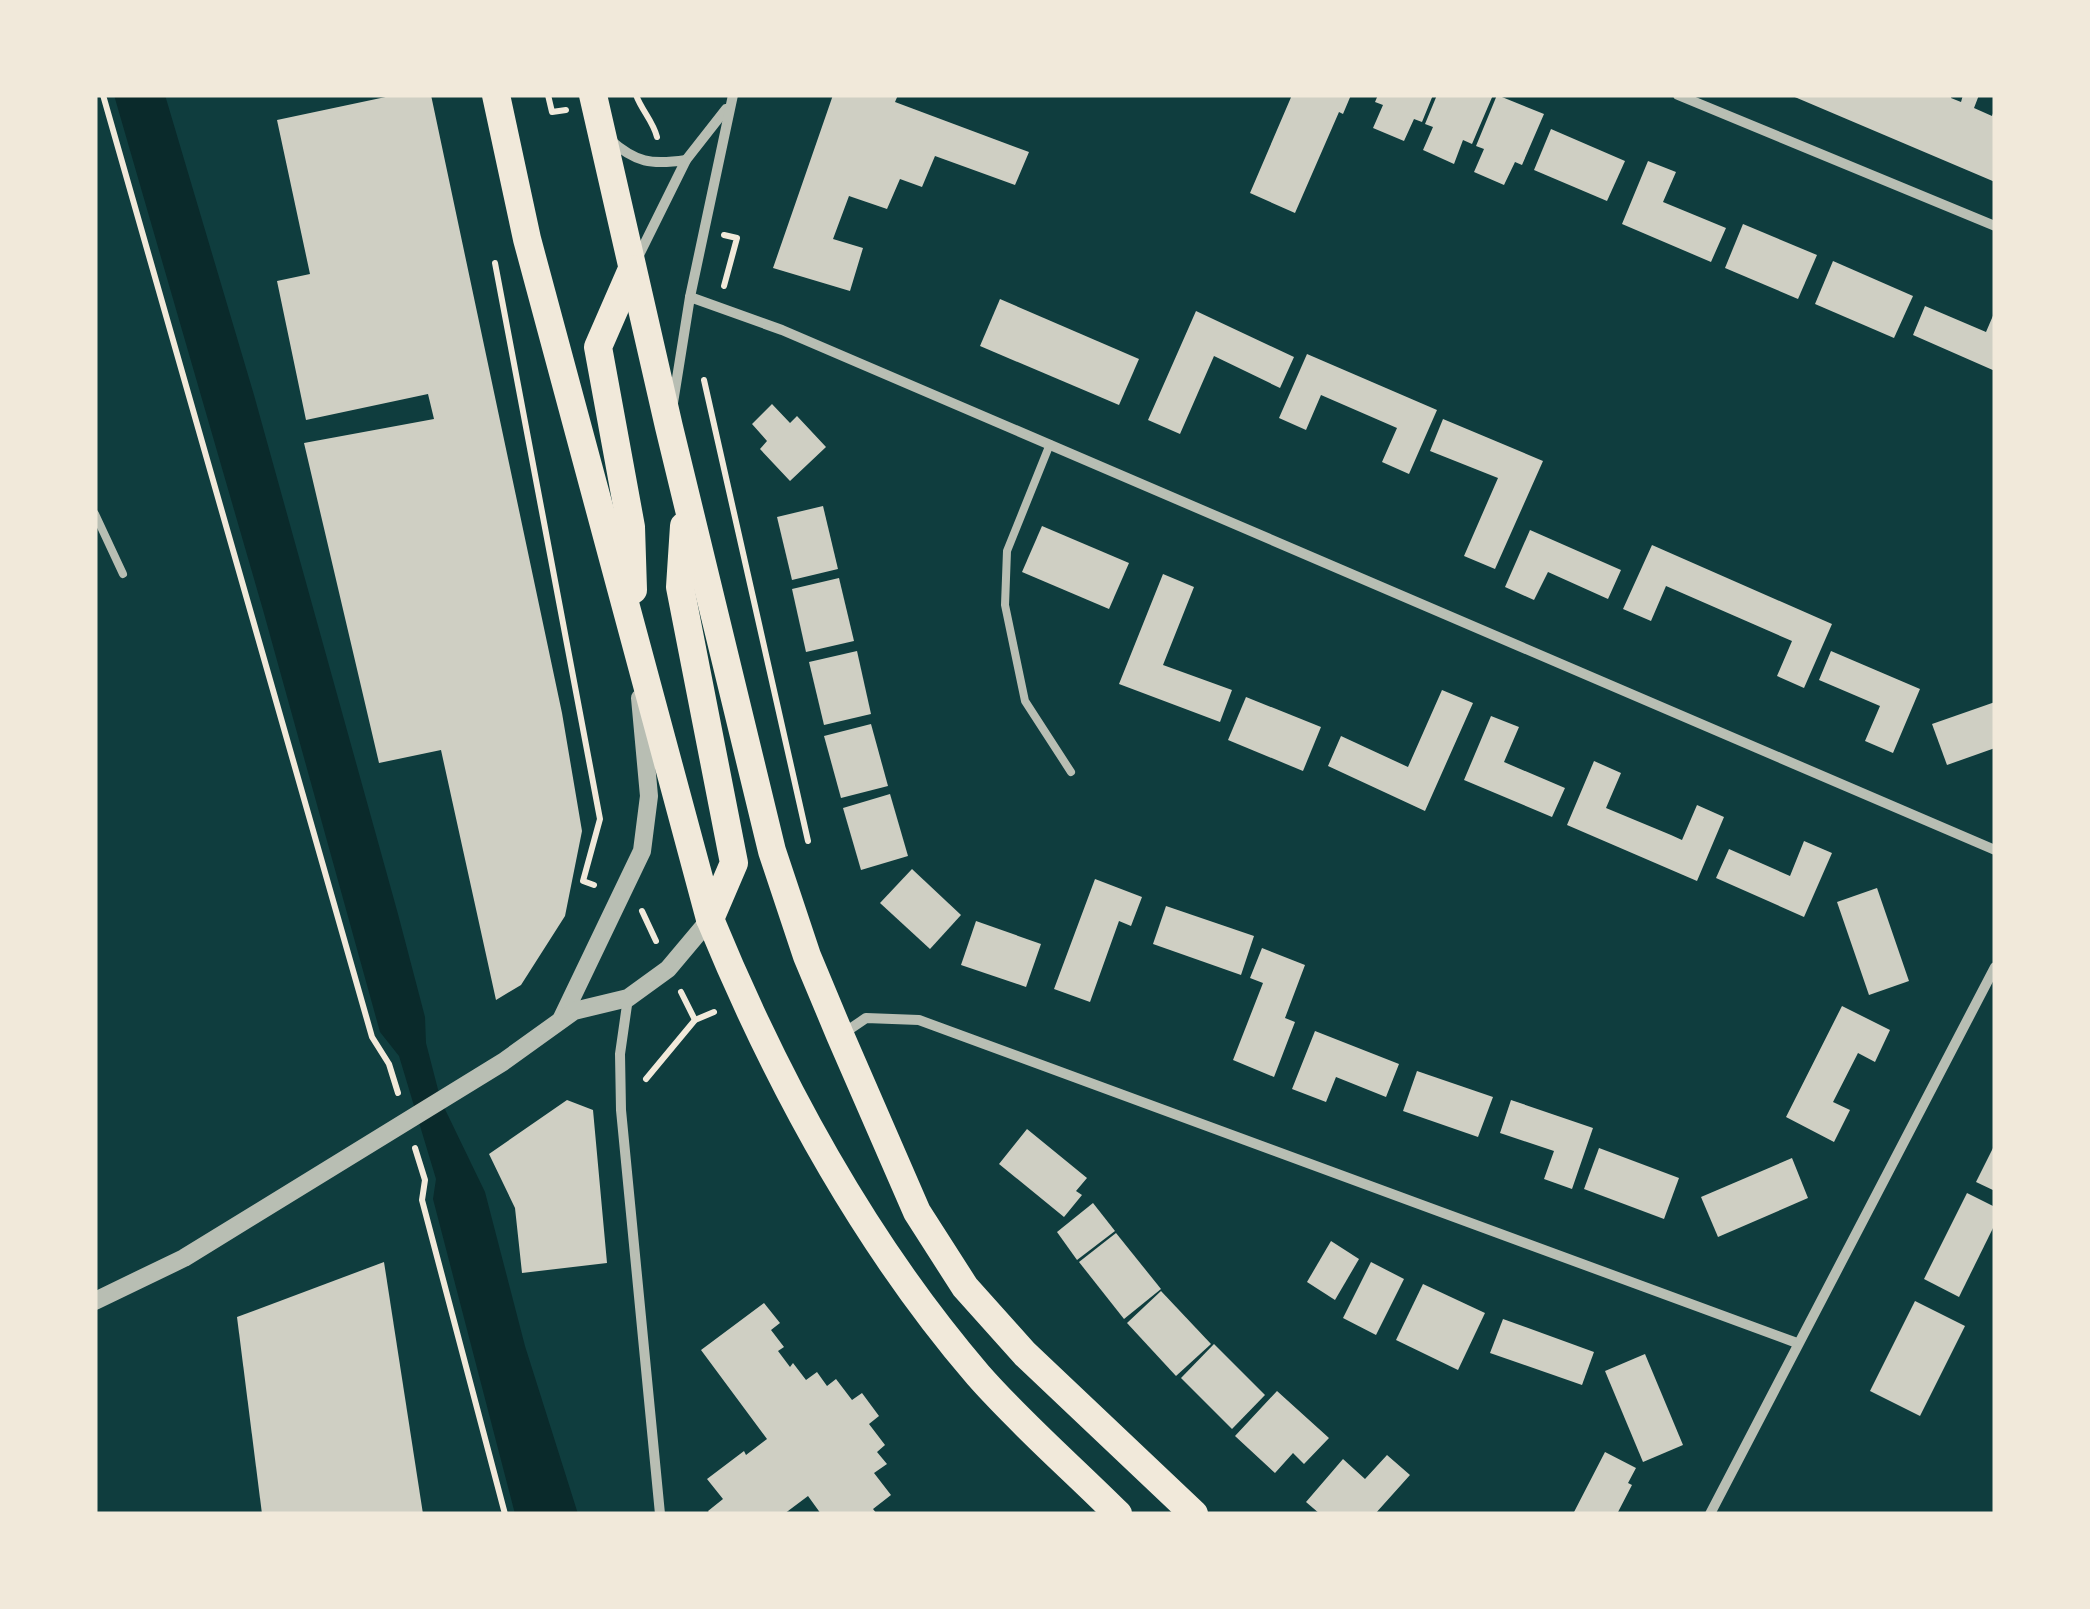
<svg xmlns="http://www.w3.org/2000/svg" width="2090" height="1609" viewBox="0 0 2090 1609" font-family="'PT Sans',sans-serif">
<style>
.water{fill:#0a2a2b}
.building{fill:#cfcfc3}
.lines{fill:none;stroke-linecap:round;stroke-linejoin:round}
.path{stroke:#f1e9da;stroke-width:6}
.service{stroke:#b8beb3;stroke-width:8}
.minor{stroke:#b8beb3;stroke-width:10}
.tertiary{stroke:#b8beb3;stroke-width:18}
.trunk{stroke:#f1e9da;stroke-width:28}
</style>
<rect width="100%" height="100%" fill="#0f3d3e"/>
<path class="water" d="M114,95H165L254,395L398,914L425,1017L426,1043L441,1101L485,1192L525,1346L578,1514H515L433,1199L436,1179L399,1056L380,1032L263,610Z"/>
<g class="building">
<path d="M395,95H431L562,713L582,831L565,916L521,985L496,1000L441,750L379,763L304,443L434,419L428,394L306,420L277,281L310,274L277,120Z"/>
<path d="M833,95H898L895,102L1029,152L1015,185L935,156L922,187L900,179L887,209L849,196L833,239L863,248L850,291L773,268Z"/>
<path d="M1292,95H1351L1343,114L1339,112L1295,213L1250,193Z"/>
<path d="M1378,95H1433L1422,122L1414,119L1404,141L1373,128L1383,105L1375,102Z"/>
<path d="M1437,95H1493L1472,144L1463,140L1454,164L1423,150L1433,127L1425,124Z"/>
<path d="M1497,95L1544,114L1522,165L1515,162L1504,185L1474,172L1484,149L1476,146Z"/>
<path d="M1790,95H1952L1951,98L1961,102L1963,95H1979L1974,108L1992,116L1995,108V182Z"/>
<path d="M1551,129L1625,161L1607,201L1534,170Z"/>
<path d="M1648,161L1676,172L1663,202L1726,228L1711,262L1622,224Z"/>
<path d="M1743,224L1817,255L1798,299L1725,268Z"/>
<path d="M1833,261L1913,296L1894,338L1815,304Z"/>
<path d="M1000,299L1139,359L1119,405L980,346Z"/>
<path d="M1925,306L1986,332L1995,311V371L1913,335Z"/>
<path d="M1196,311L1294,357L1280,388L1214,356L1180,434L1148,420Z"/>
<path d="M1307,354L1437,410L1409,474L1382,462L1397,428L1321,395L1306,430L1279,418Z"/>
<path d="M772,404L790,423L797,416L826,447L790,481L760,449L767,441L752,424Z"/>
<path d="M1443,419L1543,461L1495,569L1464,556L1498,478L1430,451Z"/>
<path d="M823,506L838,569L792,580L777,517Z"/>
<path d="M1042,526L1129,563L1109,609L1022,572Z"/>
<path d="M1530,530L1621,570L1608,599L1548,572L1534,600L1505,587Z"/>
<path d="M1652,545L1832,624L1804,688L1777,676L1792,641L1666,586L1651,621L1623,609Z"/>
<path d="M1163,574L1194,587L1163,665L1232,690L1220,722L1119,684Z"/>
<path d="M839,578L854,641L806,652L792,589Z"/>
<path d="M857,651L871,714L824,725L809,662Z"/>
<path d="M1831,651L1920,689L1893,753L1865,741L1880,706L1819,680Z"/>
<path d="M1442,690L1473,703L1425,811L1328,766L1341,736L1408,767Z"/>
<path d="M1246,697L1321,727L1303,771L1228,740Z"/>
<path d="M1995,702V748L1947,765L1932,724Z"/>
<path d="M1491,716L1519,727L1504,762L1565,788L1552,817L1464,780Z"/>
<path d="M871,724L888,786L841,798L824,736Z"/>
<path d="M1594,761L1621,773L1606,808L1671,835L1682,840L1697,805L1724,817L1697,881L1567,825Z"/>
<path d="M890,794L908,856L861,870L843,808Z"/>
<path d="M1804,841L1832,853L1804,917L1716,878L1729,849L1790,876Z"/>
<path d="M912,869L961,915L930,949L880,903Z"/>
<path d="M1095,879L1142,897L1131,926L1119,921L1090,1002L1054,989Z"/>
<path d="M1877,888L1909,981L1869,995L1837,902Z"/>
<path d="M1166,906L1254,936L1241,975L1153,944Z"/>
<path d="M976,921L1041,944L1026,987L961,965Z"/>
<path d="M1262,948L1305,965L1285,1018L1295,1022L1274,1077L1233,1060L1263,983L1250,978Z"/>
<path d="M1842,1006L1890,1030L1875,1062L1858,1053L1833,1102L1850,1110L1834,1142L1786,1117Z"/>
<path d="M1315,1031L1399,1064L1386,1097L1336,1077L1326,1102L1292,1089Z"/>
<path d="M1417,1071L1493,1097L1478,1137L1403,1111Z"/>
<path d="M567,1100L593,1110L607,1263L522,1273L515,1208L489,1154Z"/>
<path d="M1511,1100L1593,1128L1572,1189L1544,1179L1554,1151L1500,1133Z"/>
<path d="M1027,1129L1087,1178L1076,1191L1082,1195L1064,1217L999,1164Z"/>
<path d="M1995,1144V1191L1976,1182Z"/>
<path d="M1599,1148L1679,1178L1664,1219L1584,1189Z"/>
<path d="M1792,1158L1808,1198L1718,1237L1701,1197Z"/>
<path d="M1967,1193L1995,1207V1224L1959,1297L1924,1279Z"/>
<path d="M1093,1203L1115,1231L1077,1260L1057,1232Z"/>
<path d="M1116,1233L1161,1289L1124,1319L1079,1262Z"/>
<path d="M1331,1241L1359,1259L1335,1300L1307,1282Z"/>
<path d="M384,1262L423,1514H262L237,1317Z"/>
<path d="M1371,1262L1404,1279L1376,1335L1343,1318Z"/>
<path d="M1423,1284L1485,1313L1458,1370L1396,1340Z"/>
<path d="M1161,1291L1211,1344L1176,1376L1127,1323Z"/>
<path d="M1915,1301L1965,1326L1920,1416L1870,1391Z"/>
<path d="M764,1303L780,1323L771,1330L784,1347L778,1351L790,1367L793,1363L806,1380L817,1372L827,1386L836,1379L852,1400L862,1393L879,1416L869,1424L885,1445L877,1452L887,1464L874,1473L891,1495L873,1509L877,1514H821L808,1496L784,1514H710L708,1511L723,1499L707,1479L744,1451L746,1455L767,1439L701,1350Z"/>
<path d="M1503,1319L1594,1352L1582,1385L1490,1353Z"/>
<path d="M1214,1344L1265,1395L1232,1429L1181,1378Z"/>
<path d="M1645,1354L1683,1445L1643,1462L1605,1371Z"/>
<path d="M1277,1391L1329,1438L1304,1464L1293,1453L1275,1473L1235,1436Z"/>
<path d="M1605,1452L1636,1468L1628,1483L1632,1485L1617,1514H1573Z"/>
<path d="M1387,1455L1410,1475L1375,1514H1320L1306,1502L1343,1459L1365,1479Z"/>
</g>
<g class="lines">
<g class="path">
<path d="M103,95L372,1037L389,1064L398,1093"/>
<path d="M548,95L552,112L566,110"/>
<path d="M636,95C642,111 653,121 657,137"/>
<path d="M495,263L600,819L583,881L594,885"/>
<path d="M724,286L737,238L724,235"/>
<path d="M704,380L808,841"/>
<path d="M642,911L656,941"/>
<path d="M681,992L695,1020"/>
<path d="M646,1079L695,1020L714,1012"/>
<path d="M415,1148L425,1180L422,1200L505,1514"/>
</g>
<g class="service">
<path d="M1050,444L1007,551L1005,605L1025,701L1071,772"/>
<path d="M95,514L123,574"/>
</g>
<g class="minor">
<path d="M1678,95L1995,226"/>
<path d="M609,139C636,163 651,165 686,160"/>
<path d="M638,257L686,160L726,109"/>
<path d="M690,297L782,330L1995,850"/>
<path d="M673,403L690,297L733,95"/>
<path d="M628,998L620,1054L621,1110L660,1514"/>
<path d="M841,1035L866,1018L919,1020L1797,1343"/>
<path d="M1710,1514L1995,967"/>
</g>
<g class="tertiary">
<path d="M562,1018L642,851L649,796L640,698"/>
<path d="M95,1301L184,1258L503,1062L574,1011L628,998L668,969L710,919"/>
</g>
<g class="trunk">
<path d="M496,95L527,239L710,919C777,1082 863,1241 978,1375C1021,1424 1072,1468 1118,1514"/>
<path d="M593,95L669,427L772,851L807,956L840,1035L917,1212L965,1287L1025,1354L1194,1514"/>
<path d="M632,269L598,347L631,527L633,590"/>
<path d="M684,526L680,587L734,863L710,919"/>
</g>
</g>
<rect width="2090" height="1609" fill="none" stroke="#f1e9da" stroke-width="195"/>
</svg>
